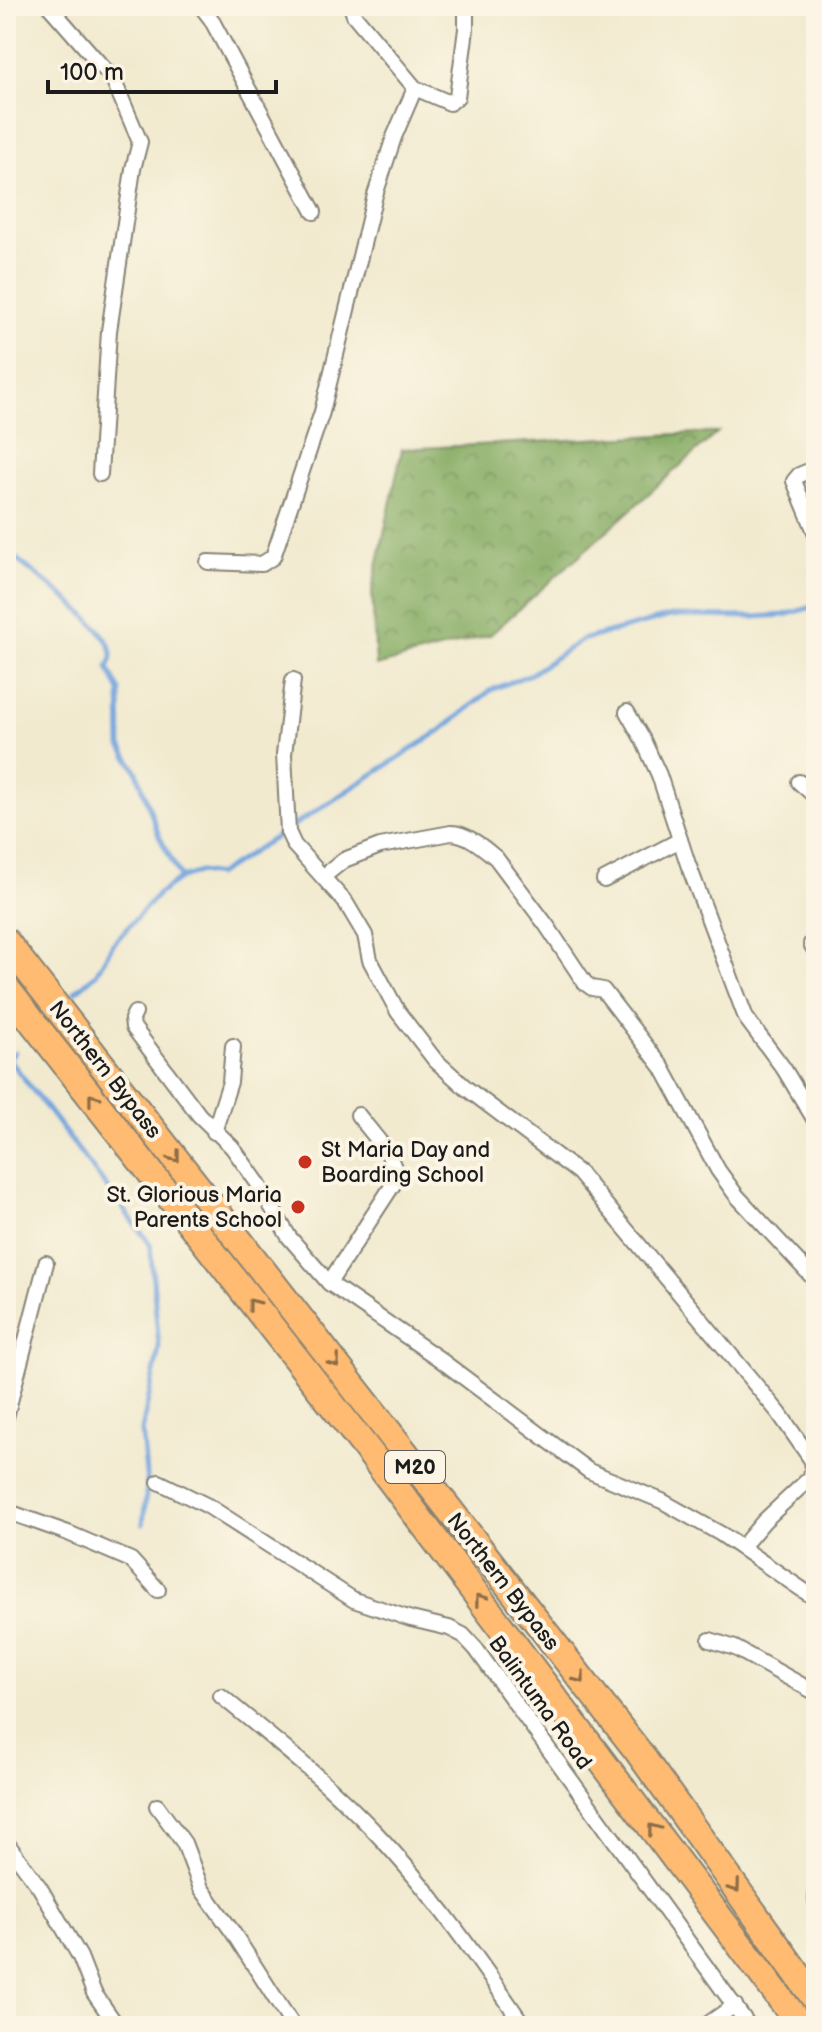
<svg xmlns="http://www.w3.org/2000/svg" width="822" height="2032" viewBox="0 0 822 2032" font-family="'Balsamiq Sans',sans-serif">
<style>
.forest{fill:url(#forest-crowns);stroke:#50633e;stroke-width:2}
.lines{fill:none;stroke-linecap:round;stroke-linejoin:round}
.stream{stroke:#73a4de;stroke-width:5}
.street-casing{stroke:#868376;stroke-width:18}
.highway-casing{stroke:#868376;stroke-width:30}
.street{stroke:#fff;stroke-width:14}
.highway{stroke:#febb71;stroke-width:26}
.oneway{stroke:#8d6c46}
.poi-dot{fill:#c8321e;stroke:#fcf5e5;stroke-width:3}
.labels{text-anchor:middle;stroke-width:8;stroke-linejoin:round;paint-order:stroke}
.shield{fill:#fcf5e5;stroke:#5f5d58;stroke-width:2}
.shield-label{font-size:20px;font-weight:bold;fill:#1c1c1c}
.street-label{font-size:22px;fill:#1c1c1c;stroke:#fcf5e5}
.poi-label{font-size:22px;fill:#1c1c1c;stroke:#fcf5e5;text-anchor:start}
</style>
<defs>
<pattern id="forest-crowns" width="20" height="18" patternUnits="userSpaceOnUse" patternTransform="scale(2)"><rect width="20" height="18" fill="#83aa60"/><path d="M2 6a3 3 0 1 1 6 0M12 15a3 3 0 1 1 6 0" fill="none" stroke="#6a8a4e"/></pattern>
</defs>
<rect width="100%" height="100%" fill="#fcf5e5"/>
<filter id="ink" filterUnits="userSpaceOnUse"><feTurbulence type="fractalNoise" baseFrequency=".0125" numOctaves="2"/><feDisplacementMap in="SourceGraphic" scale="16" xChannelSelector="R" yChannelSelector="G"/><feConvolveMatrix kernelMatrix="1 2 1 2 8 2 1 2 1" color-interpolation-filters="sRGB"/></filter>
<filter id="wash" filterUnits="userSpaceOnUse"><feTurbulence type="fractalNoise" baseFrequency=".006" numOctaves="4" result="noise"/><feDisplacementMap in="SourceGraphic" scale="32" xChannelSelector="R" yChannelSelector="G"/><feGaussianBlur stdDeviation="1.8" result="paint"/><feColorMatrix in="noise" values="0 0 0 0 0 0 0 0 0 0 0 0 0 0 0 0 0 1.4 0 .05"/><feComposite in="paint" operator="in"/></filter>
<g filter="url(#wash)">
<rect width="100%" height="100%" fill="#f1eacf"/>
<path class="forest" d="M718,432L490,635L376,666L372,590L402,449Z"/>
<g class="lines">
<g class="stream">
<path d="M14,557C35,575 114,629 112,656C112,661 109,664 108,668L120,691L121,746L137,772L159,836L181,878"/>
<path d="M75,992L96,974L113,944L158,894L181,878L200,872L217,875L440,731L491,690L531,674L581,640L671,616L754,617L784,615L816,606"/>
<path d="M6,1055L150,1244L159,1348L142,1430L147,1485L143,1524"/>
<path d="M8,1058L15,1052"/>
</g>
</g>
</g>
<g filter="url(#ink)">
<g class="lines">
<g class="street-casing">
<g id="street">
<path d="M49,6L113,79L140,142L133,169L109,331L100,474"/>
<path d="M201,6L211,19L314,212"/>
<path d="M351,6L354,15L415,88L450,103L457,97L466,29V6"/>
<path d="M6,252V400"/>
<path d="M816,468L799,475L794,481L816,534"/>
<path d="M208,562L262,564L273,557L322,412L375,195L394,137L415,88"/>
<path d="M293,680L284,754L288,832L294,845L346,903L365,935L370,960L398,1012L435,1060L466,1088L579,1173L779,1413L813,1462L811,1477L764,1521L742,1547"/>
<path d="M627,712L643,740L659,775L688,864L746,1018L784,1069L816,1122"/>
<path d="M799,782L816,797"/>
<path d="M324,876L344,860L380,846L451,833C467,833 484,848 496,858L547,926L585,983L592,988L603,990L662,1067L718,1170L736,1195L816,1281"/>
<path d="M604,880L680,840"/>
<path d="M811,944L816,952"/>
<path d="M135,1013L132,1019L133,1027L199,1115L232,1147L257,1182L289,1237L329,1283"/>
<path d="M358,1115L387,1151L398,1177L329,1283L438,1358L589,1471L662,1501L721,1534L816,1599"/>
<path d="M214,1132L230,1082L233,1046"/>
<path d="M6,1417L46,1263"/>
<path d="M159,1482L208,1506L354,1600L411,1619L449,1628L463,1635L476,1649L749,2026"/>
<path d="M6,1511L68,1533L131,1560L158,1590"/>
<path d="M710,1640L735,1648L816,1693"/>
<path d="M221,1696C275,1740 329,1783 376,1833C431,1891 479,1960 524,2026"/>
<path d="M157,1806L184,1843L201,1888L232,1931L293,2026"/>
<path d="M6,1842L40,1888L80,1957L94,1993L117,2026"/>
<path d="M816,1895V1901"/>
<path d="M705,2026L735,2005"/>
</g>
</g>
<g class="highway-casing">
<g id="highway">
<path d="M6,942L637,1750L816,2000"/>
<path d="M6,988L370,1453L801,2026"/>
</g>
</g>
<use href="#street" class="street"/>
<use href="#highway" class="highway"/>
</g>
<defs><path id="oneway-chevron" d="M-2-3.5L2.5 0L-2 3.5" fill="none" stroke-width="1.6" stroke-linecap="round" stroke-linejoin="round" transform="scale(2)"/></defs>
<g class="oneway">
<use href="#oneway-chevron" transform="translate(93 1099) rotate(-128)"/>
<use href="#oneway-chevron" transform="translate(175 1157) rotate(52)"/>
<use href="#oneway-chevron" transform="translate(253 1304) rotate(-128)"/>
<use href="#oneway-chevron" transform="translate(335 1362) rotate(53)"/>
<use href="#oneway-chevron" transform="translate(480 1599) rotate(-127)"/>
<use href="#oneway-chevron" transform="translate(580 1678) rotate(52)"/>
<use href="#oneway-chevron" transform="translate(653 1829) rotate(-127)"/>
<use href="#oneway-chevron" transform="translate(735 1887) rotate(54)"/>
</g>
</g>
<g class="poi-dot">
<circle cx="305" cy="1162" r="8"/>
<circle cx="298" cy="1207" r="8"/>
</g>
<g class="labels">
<rect class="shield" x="385" y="1451" width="60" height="32" rx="6"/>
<g class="shield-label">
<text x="415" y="1474">M20</text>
</g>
<g class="street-label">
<text transform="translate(106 1069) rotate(52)" y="8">Northern Bypass</text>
<text transform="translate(504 1581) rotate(52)" y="8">Northern Bypass</text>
<text transform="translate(541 1702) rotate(54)" y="8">Balintuma Road</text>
</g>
<g class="poi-label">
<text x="321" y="1157">St Maria Day and<tspan x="321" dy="25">Boarding School</tspan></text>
<text x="282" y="1202" text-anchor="end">St. Glorious Maria<tspan x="282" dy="25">Parents School</tspan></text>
</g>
</g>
<rect width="822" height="2032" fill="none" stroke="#fcf5e5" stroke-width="32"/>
<path d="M48 80v12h228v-12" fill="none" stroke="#1c1c1c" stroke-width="4"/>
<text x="60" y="80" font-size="24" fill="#1c1c1c" stroke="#fcf5e5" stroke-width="6" paint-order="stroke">100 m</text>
</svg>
